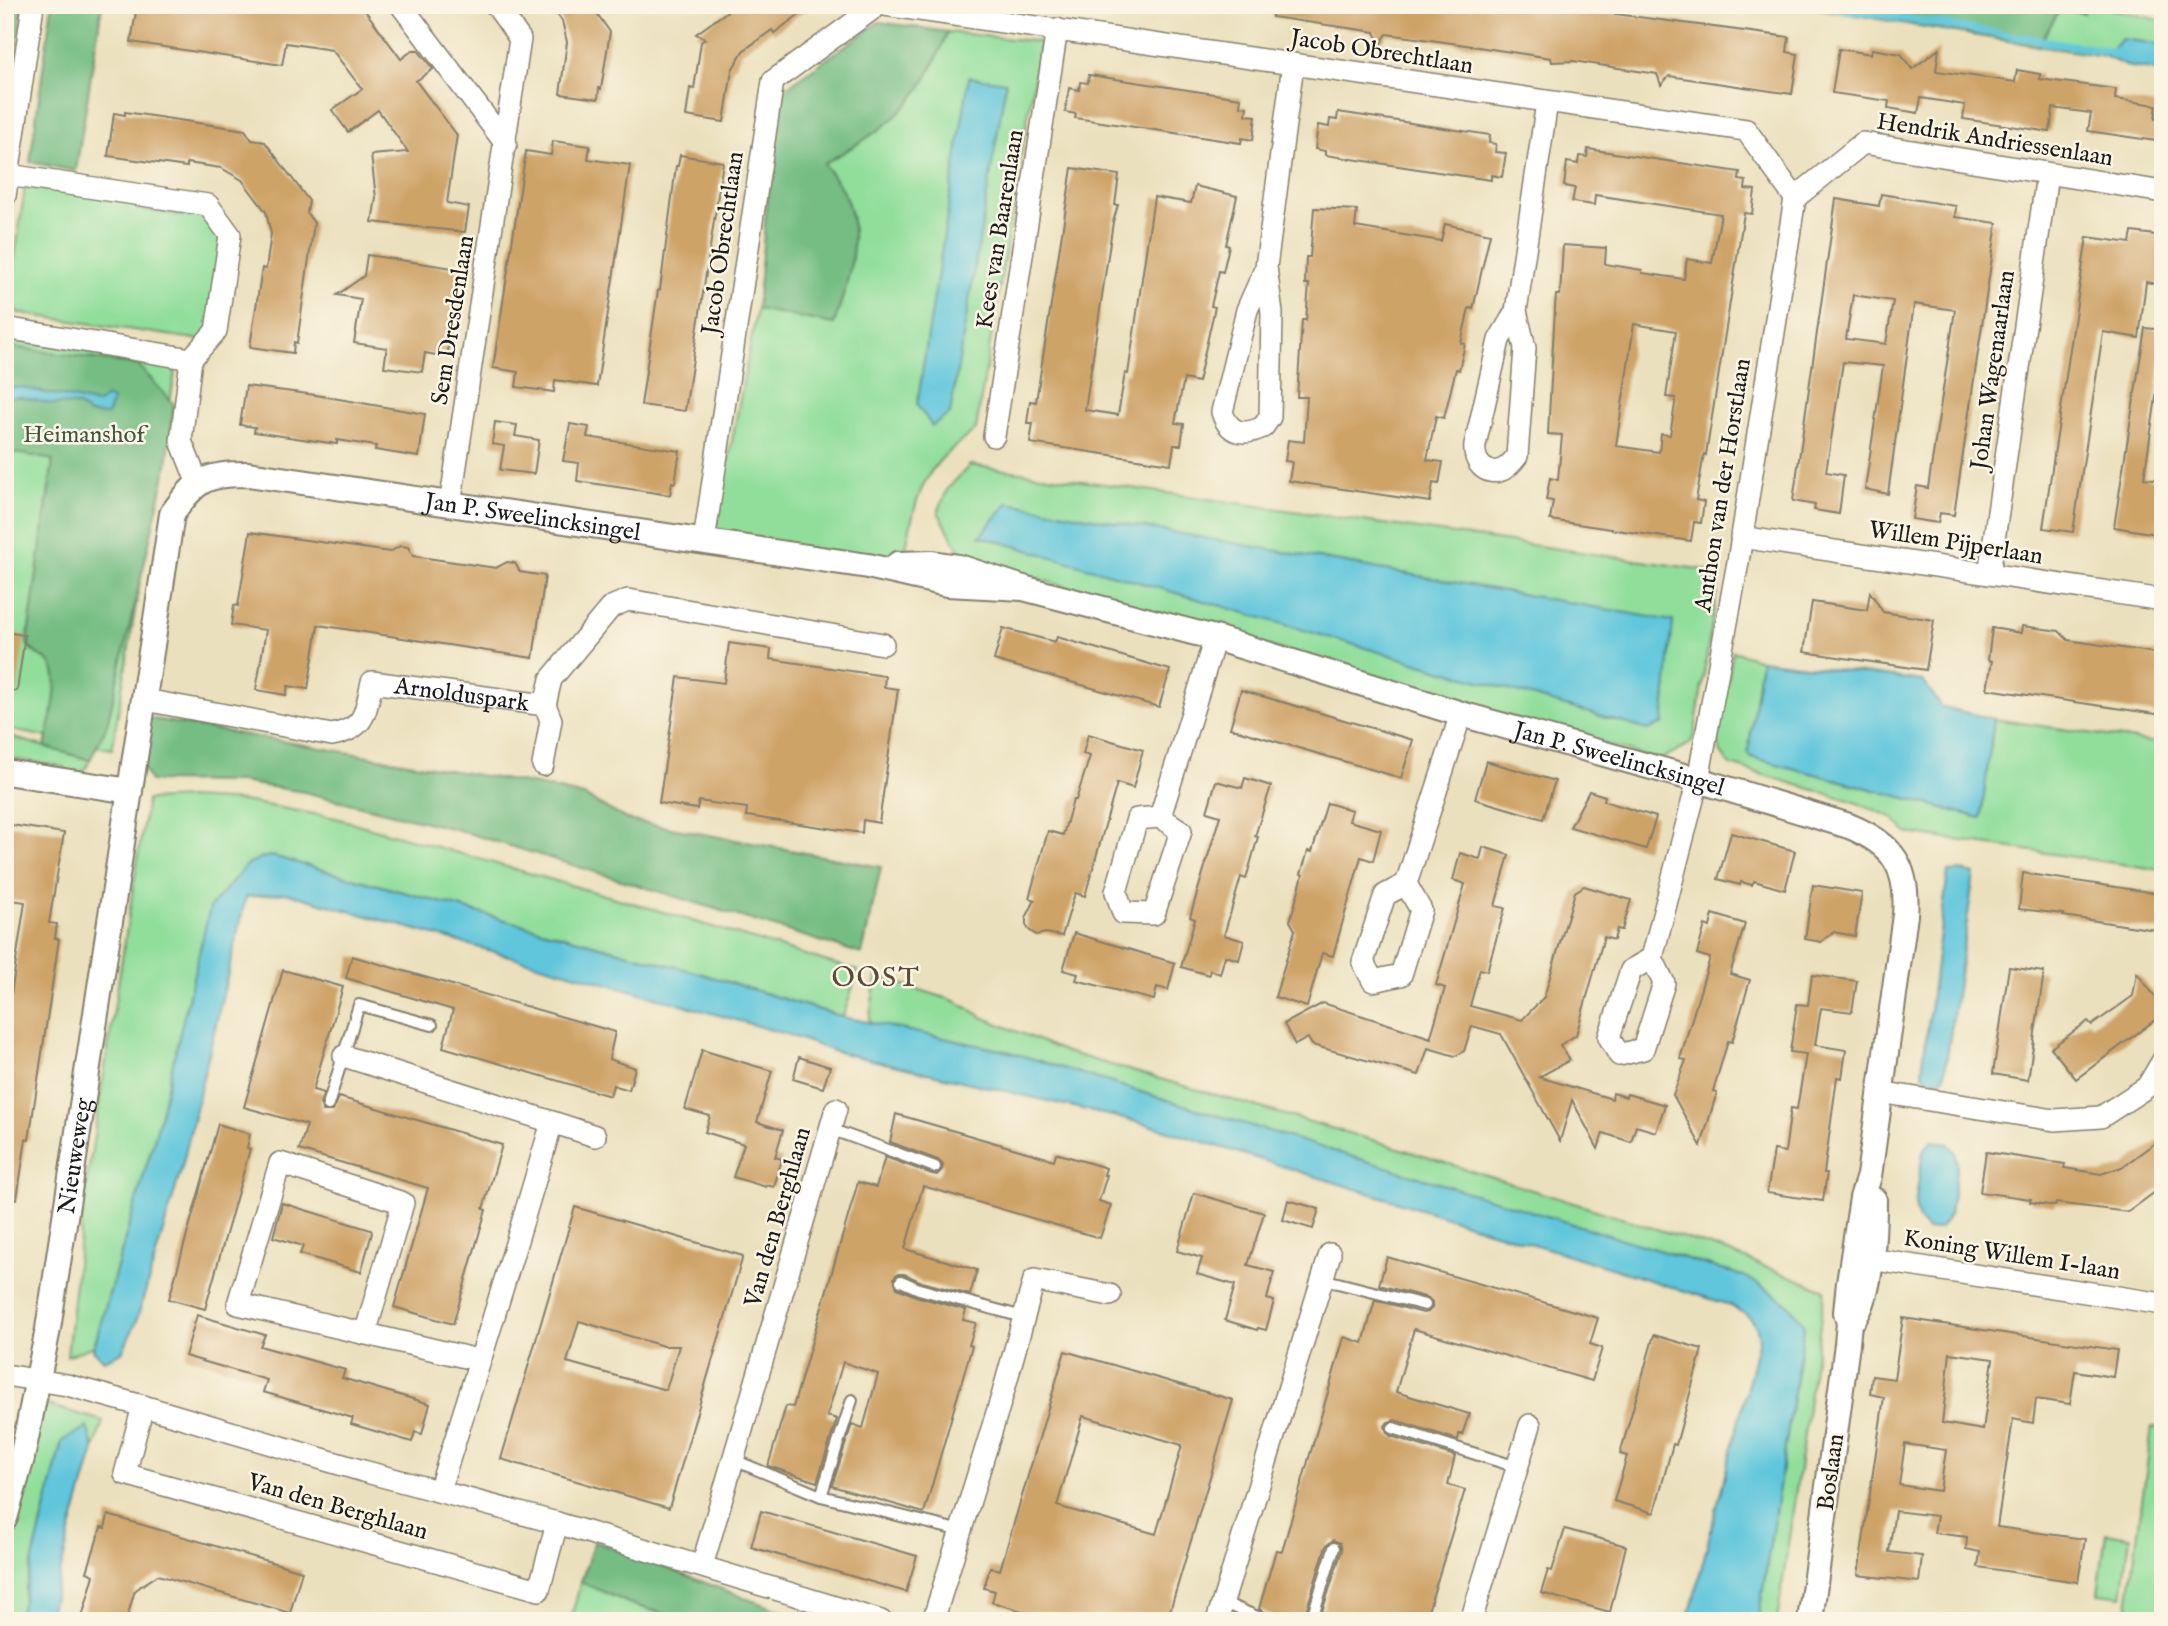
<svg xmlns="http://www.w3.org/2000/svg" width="2168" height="1626" viewBox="0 0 2168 1626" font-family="'IM FELL English',serif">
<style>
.green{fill:#91de9b;stroke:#567d5c;stroke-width:2;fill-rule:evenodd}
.forest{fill:#74bd83;stroke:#486c50;stroke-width:2}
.water{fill:#5ec6db;stroke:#3d717c;stroke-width:2}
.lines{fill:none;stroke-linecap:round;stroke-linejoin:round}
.stream{stroke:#5ec6db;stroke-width:8}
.building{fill:#cea367;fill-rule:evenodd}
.service-casing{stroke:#847e6c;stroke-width:14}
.minor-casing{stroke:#847e6c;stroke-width:24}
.tertiary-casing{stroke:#847e6c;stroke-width:28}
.service{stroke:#fff;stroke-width:10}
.minor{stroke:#fff;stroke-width:21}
.tertiary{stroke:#fff;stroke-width:24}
.labels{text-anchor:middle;stroke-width:5;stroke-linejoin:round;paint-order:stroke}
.street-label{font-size:24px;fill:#1c1c1c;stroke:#fcf5e5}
.park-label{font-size:24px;fill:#3f5642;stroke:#fcf5e5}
.quarter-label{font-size:28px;letter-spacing:2px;fill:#5a4b36;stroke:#fcf5e5}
</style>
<rect width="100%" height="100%" fill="#fcf5e5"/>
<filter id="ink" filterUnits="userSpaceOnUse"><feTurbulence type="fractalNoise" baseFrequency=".0143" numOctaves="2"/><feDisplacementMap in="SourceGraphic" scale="14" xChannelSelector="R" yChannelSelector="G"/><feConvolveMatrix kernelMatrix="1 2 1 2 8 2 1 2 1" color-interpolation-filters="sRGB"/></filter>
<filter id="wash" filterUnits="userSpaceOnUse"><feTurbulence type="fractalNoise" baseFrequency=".00686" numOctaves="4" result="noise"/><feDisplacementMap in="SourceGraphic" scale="28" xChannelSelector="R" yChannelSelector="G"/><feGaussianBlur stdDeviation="1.57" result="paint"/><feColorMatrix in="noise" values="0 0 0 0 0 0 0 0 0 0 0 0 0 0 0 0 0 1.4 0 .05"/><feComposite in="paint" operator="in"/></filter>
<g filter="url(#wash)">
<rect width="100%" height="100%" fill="#ebe0bd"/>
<g class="green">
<path d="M1798,5H1897L1913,25Z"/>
<path d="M2083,5H2096L2163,21V45L2122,39L2104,56L2038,46L2060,9L2083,13Z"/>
<path d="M948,32L1040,42L976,429C962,441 947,451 936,465C914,491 910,531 903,562L714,536L757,309L834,324L845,195L824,164L912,99L933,64Z"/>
<path d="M25,187L133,200L138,209L191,217L196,210L206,212L224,237L211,329L201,340L18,313L9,300Z"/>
<path d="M5,337L176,366L112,749L5,729Z"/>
<path d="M970,465L1720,572L1694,737L1688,745L1659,760L963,557L938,512L948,488ZM981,536L1672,621L1663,724L1648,730Z"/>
<path d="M1733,651L1761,660L1748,753L1751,757L1980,818L1994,719L2163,744V870L1907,833L1892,817L1855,802L1730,765L1720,751L1717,737Z"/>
<path d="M5,735L90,760L86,768L79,773L68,772L63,767L5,758Z"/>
<path d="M190,798L243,801L336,818L643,906L858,971L843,1017L695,972L272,856L260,858L156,1133L94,1346L67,1356L84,1200L147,800Z"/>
<path d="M876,976L955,1001L985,1018L1066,1052L1376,1141L1720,1249L1825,1290L1777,1621H1758L1804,1327L1745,1277L1010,1052L869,1023Z"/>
<path d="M43,1404L103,1421L94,1449L87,1428L62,1441L18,1621H5V1554Z"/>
<path d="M2152,1427L2163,1428V1621H2126Z"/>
<path d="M2106,1533L2130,1537L2122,1596L2098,1593Z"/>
<path d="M581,1582L631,1604L688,1621H570Z"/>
</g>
<g class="forest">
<path d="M5,5H23L5,129Z"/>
<path d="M52,5H102L76,171L30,162Z"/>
<path d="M1897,5H2083L2084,13L2060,9L2038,46L1913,25Z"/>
<path d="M879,22L948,32C938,55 928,80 912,99C889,128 855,145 824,164C831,174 841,185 845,196C863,238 848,283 834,324L757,309L777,94Z"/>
<path d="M5,346L138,365L174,404L167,465L107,725L90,760L45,747C48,728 63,682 51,665C45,656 32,655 27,643L53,460L5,451Z"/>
<path d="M148,718L542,786L584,796L628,820L881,867L862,954L458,830L304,792L240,782L150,781L141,764Z"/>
<path d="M594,1541L807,1621H688L631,1604L581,1582Z"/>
</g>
<g class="water">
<path d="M2122,39L2163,45V72L2126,66L2104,56Z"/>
<path d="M969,77L1006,82L950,414L932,426L917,405Z"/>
<path d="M22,387C47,395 72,396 97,404L106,397L113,401L107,415L89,414L78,405L52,404L20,397H5V388Z"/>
<path d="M1008,503L1673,621L1663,724L1648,730L980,536Z"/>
<path d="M1761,660L1923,681L1942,707L1994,719L1981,818L1751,757L1748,753Z"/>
<path d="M272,856L695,972L843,1017L1010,1052L1746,1277C1767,1290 1794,1302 1804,1327L1758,1621H1688L1759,1340C1758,1320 1747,1314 1730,1305L1146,1124L833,1051L789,1035L286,893L246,897L182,1167L136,1323L122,1352L104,1360L93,1350L156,1133L210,907L247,865L260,858Z"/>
<path d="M1963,871L1974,874L1944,1077C1937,1081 1931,1080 1924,1076L1922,1070L1948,872Z"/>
<path d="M1932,1141L1947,1143L1955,1152L1957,1164L1950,1214L1940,1228L1927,1230L1919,1221L1915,1205L1923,1152Z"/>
<path d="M87,1427L94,1449L70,1533L48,1621H18L62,1441Z"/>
</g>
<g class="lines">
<path class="stream" d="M1820,5L2118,53"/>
</g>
<g id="blocks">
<g class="building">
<path d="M137,5H361L401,59L413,50H418L433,69L416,81L457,135L447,203L469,207L465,232L372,222L376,198L371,155L408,152L378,110L348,132L332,110L362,89L332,50L286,43L282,65L131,42Z"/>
<path d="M550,5H591L610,32L601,89L599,88L598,99L560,94L567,42L562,21Z"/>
<path d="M736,5H812L774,33L772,30L743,51L732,70L724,122L686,116L690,88L694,89L701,42L705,39L696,34Z"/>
<path d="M1273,5H1450L1472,8V5H1572L1609,10L1608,13L1789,37L1787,52L1798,54L1792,94L1669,76L1661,85L1657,74L1573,61L1552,62L1551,58L1452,43L1387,34L1380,44L1375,32L1272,17Z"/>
<path d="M1839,49L1871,54L1872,49L1901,54L1912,69L1939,49L1936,71L2015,82L2017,70L2040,74V79L2116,89L2115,99L2157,105L2155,119L2163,120V142L2088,131L2091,113L2053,108L2050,132L1963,119L1965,105L1921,98L1918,113L1888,108L1889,101L1832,93Z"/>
<path d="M1089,75L1241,98L1240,106L1247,107L1246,115L1256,116L1253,140L1242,138L1241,143L1075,118L1076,114L1065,112L1069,88L1079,90L1080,82L1088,83Z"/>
<path d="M125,112L245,130L252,140L265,142L309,201L307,213L314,223L297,343L294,342L293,353L250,347L262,268L266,269L271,234L266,212L242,180L221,168L187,163V167L108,156L114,113L125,115Z"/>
<path d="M1338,112L1490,135L1489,143L1496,144L1495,152L1506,153L1502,177L1491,175V180L1325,155V151L1315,149L1318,125L1329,127L1330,119L1337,120Z"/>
<path d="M553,141L590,146L588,159L630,165L597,386L555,380L554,392L516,387L518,372L493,368L526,151L551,155Z"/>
<path d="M1588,149L1740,172L1739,180L1746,181L1745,189L1755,190L1752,214L1744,213L1706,455L1704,454L1696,500L1704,502L1701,523L1694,522L1691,541L1550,520L1553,501L1546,500L1550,478L1558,480L1562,435L1548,434L1555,308L1556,295H1560L1563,245L1606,248L1605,264L1642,270V273L1684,279L1687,259L1712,263L1721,214L1595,195L1594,205L1572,202L1575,188L1564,186L1567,162L1578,164L1579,156L1587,157ZM1634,324L1676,331L1666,397L1676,398L1670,435L1661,434L1659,452L1616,446Z"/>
<path d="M680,155L723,162L685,411L641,405L658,290H660L676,166H678Z"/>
<path d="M1072,168L1119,175L1115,205H1118L1113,222L1085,410L1118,415L1125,373L1128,374L1154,197L1191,203L1195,186L1237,196L1226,245L1229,246L1223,272L1219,271L1215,289L1211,306L1215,307L1198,382L1184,379L1175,423L1184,424L1181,445H1174L1171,464L1030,443L1033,423H1027L1030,401L1036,402Z"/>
<path d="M1881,194L1956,206L1955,217L1997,223L1954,515L1940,513L1938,523L1912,519L1917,486L1928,488L1955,310L1914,304L1888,494L1865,489L1883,366L1843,362L1826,472L1844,475L1839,514L1814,510L1815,505L1793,501L1836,199L1879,206ZM1853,295L1893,301L1886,344L1846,339Z"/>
<path d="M1314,208L1357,210L1355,227L1441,241L1445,224L1490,234L1473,309L1469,308L1461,343L1465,344L1459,370L1456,369L1444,418L1436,416L1427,460L1443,462L1439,484L1433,483L1430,502L1289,481L1292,462L1285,461L1288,440L1304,442L1307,397H1297L1302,320H1306L1309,284H1305L1306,257H1310Z"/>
<path d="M2132,232L2163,236V285L2146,282L2139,338L2103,332L2073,532L2043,528L2087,237L2130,243Z"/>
<path d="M367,255L460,269L447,357L425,353L422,372L384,367L387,348L354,343L361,299L337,295L364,276Z"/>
<path d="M2145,328L2163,330V350L2144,478L2163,480V535L2114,527Z"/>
<path d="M246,386L316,395L425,414L419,457L375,450L376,446L337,440V444L254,432L255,427L240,425Z"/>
<path d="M495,422L517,425L515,436L539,440L534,474L500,470L504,446L492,444Z"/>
<path d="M570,424L589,427L587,437L680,451L675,483L672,482L670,495L577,481L579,463L563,461Z"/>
<path d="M250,532L390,552L400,546L408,547L413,556L496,568L507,562L515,563L520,572L545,576L533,658L318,625L308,689L288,686L286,695L256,690L266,630L231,625L234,605L238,606Z"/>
<path d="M1870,592L1883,612L1934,620L1926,670L1804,652L1812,602L1867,610Z"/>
<path d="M2022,626L2059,631L2068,640L2163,654V715L1987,689L1992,661L1988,660L1992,628L2021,633Z"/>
<path d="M1003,628L1055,642L1057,637L1170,670L1159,707L994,660Z"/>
<path d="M5,632L25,635L17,691L5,690Z"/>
<path d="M729,643L771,649L770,659L885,676L884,687L898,689L879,823L863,820L862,833L746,816L747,808L699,801L697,809L659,803L678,677L724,683Z"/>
<path d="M1241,690L1413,740L1401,778L1230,728Z"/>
<path d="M1088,734L1143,750L1133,788L1117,783L1085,896L1075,893L1062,936L1046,933L1036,935L1029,930L1026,925V918L1035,900L1029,898L1048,831L1063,835L1073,800H1076L1090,756L1083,754Z"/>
<path d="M1486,761L1555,781L1543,819L1475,799Z"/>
<path d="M1245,778L1271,786L1255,836L1258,837L1246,879L1241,877L1224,935L1244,941L1239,960L1225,956L1220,974L1210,970L1209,975L1181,967L1195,919L1190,917L1220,816L1207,812L1216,781L1242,788Z"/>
<path d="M1589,791L1605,796L1604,801L1656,817L1646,849L1570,827Z"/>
<path d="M1327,803L1352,810L1349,821L1381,830L1373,861L1361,857L1333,956L1322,953L1307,1007L1275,997L1295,930L1290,921L1303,875L1301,874L1308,851L1312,852Z"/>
<path d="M5,824L64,833L49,923L57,924L55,938L59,939L29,1140L26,1139L17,1199L5,1198V1034L25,902L5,899Z"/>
<path d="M1731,833L1795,851L1785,890L1754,881L1752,885L1741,882L1740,885L1718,879Z"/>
<path d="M1483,847L1509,855L1495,906L1505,908L1487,971L1480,969L1470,1006L1522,1020L1544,997L1575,892L1584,886L1631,900L1622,930L1617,929L1614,940L1604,937L1576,1035L1560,1045L1570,1060L1539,1077L1612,1099L1613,1093L1626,1097L1627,1094L1665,1105L1656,1132L1636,1126L1631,1142L1603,1133L1598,1149L1572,1100L1560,1141L1501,1034L1472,1026L1464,1051L1455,1056L1428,1048L1419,1075L1312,1045L1308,1038L1295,1045L1284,1024L1323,1003L1431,1038L1430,1039L1445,988L1436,985L1465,884L1453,880L1460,853L1480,859Z"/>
<path d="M2023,873L2163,894V931L2063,916L2064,914L2019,909Z"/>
<path d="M1813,885L1862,893L1855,936L1833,932L1821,942L1805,939Z"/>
<path d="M1713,914L1745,924L1730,974L1750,980L1732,1042L1728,1041L1713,1091L1717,1092L1701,1146L1673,1095L1686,1060L1680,1059L1710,958L1697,954L1705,925L1710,927Z"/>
<path d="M1074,933L1175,963L1168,990L1157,987L1154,1000L1076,980L1078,974L1063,970Z"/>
<path d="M352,956L615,1032L609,1059L635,1068L629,1090L613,1085L610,1096L443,1047L453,1010L346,978Z"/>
<path d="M2009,967L2044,972L2028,1080L1993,1074Z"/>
<path d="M283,970L343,987L313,1090L324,1093L320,1103L323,1111H333L339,1097L502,1145L483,1209L486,1210L453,1324L394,1307L428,1188L299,1150L307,1125L244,1107Z"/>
<path d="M2137,973L2163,1007V1014L2076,1079L2051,1048L2088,1021L2092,1025L2133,996Z"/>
<path d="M1812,975L1857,981L1852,1012L1821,1008L1815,1045L1846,1050L1842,1078L1837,1077L1824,1173H1827L1823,1201L1767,1193L1774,1150L1785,1152L1791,1108L1797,1109L1806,1054L1790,1052L1797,1004L1808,1005Z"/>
<path d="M702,1050L772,1071L757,1122L783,1130L775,1157L782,1159L774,1187L766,1185V1187L733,1177L744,1144L705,1132L710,1116L685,1109Z"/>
<path d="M799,1057L830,1067L823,1088L793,1079Z"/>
<path d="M896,1114L1054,1160L1056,1153L1106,1168L1104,1175H1107L1099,1201L1111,1205L1100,1238L923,1186L905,1249L977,1270L970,1295L922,1282L904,1274H897L894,1278L897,1288L916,1296L966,1310L963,1320L976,1323L969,1345L972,1346L924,1513L832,1486L852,1424L863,1428L878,1374L843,1362L827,1416L837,1419L817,1482L768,1466L786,1406L793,1407L858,1182L876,1187L885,1157L932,1174L937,1175L942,1170L943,1165L938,1160L890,1142Z"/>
<path d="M218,1124L250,1134L247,1148L250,1149L205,1309L169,1299Z"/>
<path d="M2163,1137V1186L2128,1212L2056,1203L2055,1206L2042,1204L2030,1202L2031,1199L1980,1192L1986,1152L2065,1164L2064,1168L2101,1174L2122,1167Z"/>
<path d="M1194,1193L1264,1213L1248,1265L1274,1272L1267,1299L1274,1301L1266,1330L1258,1328L1257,1330L1225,1320L1235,1285L1197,1274L1202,1258L1177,1251Z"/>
<path d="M1288,1200L1319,1209L1313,1229L1283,1220Z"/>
<path d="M282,1203L371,1230L372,1233L361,1272L300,1254L303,1246L273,1237Z"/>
<path d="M575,1207L743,1256L669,1508L501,1459ZM579,1321L663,1346H679L666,1390L567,1362Z"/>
<path d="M1387,1257L1598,1318L1590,1344L1602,1348L1592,1381L1414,1329L1396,1392L1469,1414L1462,1435L1459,1434L1458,1440L1395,1420L1388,1422L1385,1426L1387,1433L1391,1436L1455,1456L1448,1485L1465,1490L1425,1621H1319L1342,1550L1340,1543L1333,1540L1326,1546L1303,1621H1287L1274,1617L1259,1609L1276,1550L1282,1551L1344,1337L1363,1343L1375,1300L1423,1313L1428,1312L1432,1308V1302L1428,1298L1379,1285Z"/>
<path d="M197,1315L265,1335L260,1346L345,1370L342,1378L430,1404L422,1434L415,1432L412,1442L351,1424L353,1418L263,1392L267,1380L185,1356Z"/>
<path d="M1903,1318L2117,1350L2113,1377L2075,1371L2070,1404L2036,1399L2033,1423L2013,1419L1997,1527L2085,1539L2078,1582L1978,1567L1980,1552L1966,1549L1967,1537L1934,1533L1937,1516L1895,1511L1889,1552L1922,1556L1919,1582L1858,1575L1884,1397L1870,1394L1872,1376L1894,1379ZM1950,1353L1993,1359L1983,1430L1942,1423ZM1905,1444L1946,1450L1940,1491L1899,1485Z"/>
<path d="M1654,1335L1702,1349L1676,1445L1673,1444L1654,1513L1614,1501L1627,1456L1620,1454Z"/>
<path d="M1065,1351L1233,1400L1167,1621H1056L992,1602L995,1591L984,1588L990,1567L1000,1570ZM1083,1416L1182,1445L1156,1534L1057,1506Z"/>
<path d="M761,1511L917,1556L906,1592L751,1547Z"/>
<path d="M108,1515L302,1571L290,1613L158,1575L135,1590L126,1621H81L94,1575L87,1572L101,1527L105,1528Z"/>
<path d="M1565,1529L1626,1546L1610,1612L1541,1593L1548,1570L1552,1571Z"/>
</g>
</g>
</g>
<g filter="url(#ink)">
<use href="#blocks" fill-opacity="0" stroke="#847e6c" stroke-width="2"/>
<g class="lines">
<g class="service-casing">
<g id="service">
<path d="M328,1105L359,1005L432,1025"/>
<path d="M830,1129L935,1167"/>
<path d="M1322,1279L1425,1305"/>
<path d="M901,1281L919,1289L1023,1317"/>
<path d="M1393,1428L1517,1467"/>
<path d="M734,1460L821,1496L961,1531"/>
<path d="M821,1496L852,1400"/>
<path d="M1222,1602L1267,1621"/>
<path d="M1311,1621L1334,1548"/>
</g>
</g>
<g class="minor-casing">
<g id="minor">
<path d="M401,5L506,144"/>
<path d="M885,5L1746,130L1795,198"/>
<path d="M8,175L208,205L230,235L216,331L191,359"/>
<path d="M5,196L33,5"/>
<path d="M1795,198L1863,143L2163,192"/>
<path d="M1266,267L1247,310L1222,412C1229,434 1244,436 1263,427L1270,417L1272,313L1266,267L1293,64"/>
<path d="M1516,311L1499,340L1475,445C1473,462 1486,478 1504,469C1509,466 1514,460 1517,456L1525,348L1516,311L1547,102"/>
<path d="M5,328L191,359"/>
<path d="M191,359L181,441L198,484"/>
<path d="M994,436L1057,29"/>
<path d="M450,505L520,39L496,5"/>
<path d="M1741,537L2163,600"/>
<path d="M704,541L773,81L878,5"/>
<path d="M1989,574L2047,175"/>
<path id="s1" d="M145,700L332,735C367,728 365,712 372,682L545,705L551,679L611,607L628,600L883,644"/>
<path d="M543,765L551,720L545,705"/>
<path d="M1160,817L1181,831L1154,914L1123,913L1116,892L1137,819L1160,817L1215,638"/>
<path d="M1406,884L1421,910L1401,975L1373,981L1363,962L1385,895L1406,884L1461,714"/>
<path d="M1652,958L1664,983L1643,1049L1619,1055L1609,1037L1631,970L1652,958L1698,780L1738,562L1795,198"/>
<path d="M344,1056L552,1122C516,1246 478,1369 439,1491"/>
<path d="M1879,1092L2054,1120L2101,1117L2147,1087L2163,1060"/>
<path d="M552,1122L595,1136"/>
<path d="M1857,1257L2163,1304"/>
<path d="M365,1334L403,1203L280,1163L238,1304L478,1360"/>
<path d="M5,1375L67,1385L143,1406L363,1471L557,1523L881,1621"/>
<path d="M143,1406L125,1474L539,1590L557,1523"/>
<path d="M702,1566L836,1109"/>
<path d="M933,1621L1003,1393L1034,1280L1110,1295"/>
<path d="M1217,1621L1330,1254"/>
<path d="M1471,1621L1530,1425"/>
</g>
</g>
<g class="tertiary-casing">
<g id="tertiary">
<path id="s2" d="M898,564L932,563L959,567L1023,588L1215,638L1461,714L1698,780L1849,826C1893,844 1909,867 1905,915L1869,1176L1862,1198L1849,1283L1846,1312L1849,1323L1847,1344L1810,1621"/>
<path d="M5,772L130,791"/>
<path d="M1854,1318C1872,1295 1874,1229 1874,1200"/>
<path id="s3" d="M5,1518L22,1458L48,1329L172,514C197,479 205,474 248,474L868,566L947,584L1023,588"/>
</g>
</g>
<use href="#service" class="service"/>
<use href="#minor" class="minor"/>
<use href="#tertiary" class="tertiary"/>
</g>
</g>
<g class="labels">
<g class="street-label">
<text transform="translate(1382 51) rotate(9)" y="8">Jacob Obrechtlaan</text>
<text transform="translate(1995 139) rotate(9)" y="8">Hendrik Andriessenlaan</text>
<text transform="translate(999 229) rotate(-81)" y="8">Kees van Baarenlaan</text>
<text transform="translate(722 243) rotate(-82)" y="8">Jacob Obrechtlaan</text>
<text transform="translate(452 320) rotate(-81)" y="8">Sem Dresdenlaan</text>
<text transform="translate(1992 370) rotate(-82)" y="8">Johan Wagenaarlaan</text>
<text transform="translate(1722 485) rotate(-81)" y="8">Anthon van der Horstlaan</text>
<text dy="8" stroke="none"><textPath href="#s3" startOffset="1398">Jan P. Sweelincksingel</textPath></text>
<text transform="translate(1956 542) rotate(9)" y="8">Willem Pijperlaan</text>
<text dy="8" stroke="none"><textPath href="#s1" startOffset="354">Arnolduspark</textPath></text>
<text dy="8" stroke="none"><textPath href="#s2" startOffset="749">Jan P. Sweelincksingel</textPath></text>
<text dy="8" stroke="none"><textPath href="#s3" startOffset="369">Nieuweweg</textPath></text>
<text transform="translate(777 1217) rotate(-74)" y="8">Van den Berghlaan</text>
<text transform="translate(2012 1254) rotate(9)" y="8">Koning Willem I-laan</text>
<text transform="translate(1830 1472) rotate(-82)" y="8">Boslaan</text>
<text transform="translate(338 1506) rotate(16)" y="8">Van den Berghlaan</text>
</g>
<g class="park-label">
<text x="84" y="442">Heimanshof</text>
</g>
<g class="quarter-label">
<text x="876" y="986">OOST</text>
</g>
</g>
<rect width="2168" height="1626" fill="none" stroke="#fcf5e5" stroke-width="28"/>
</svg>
